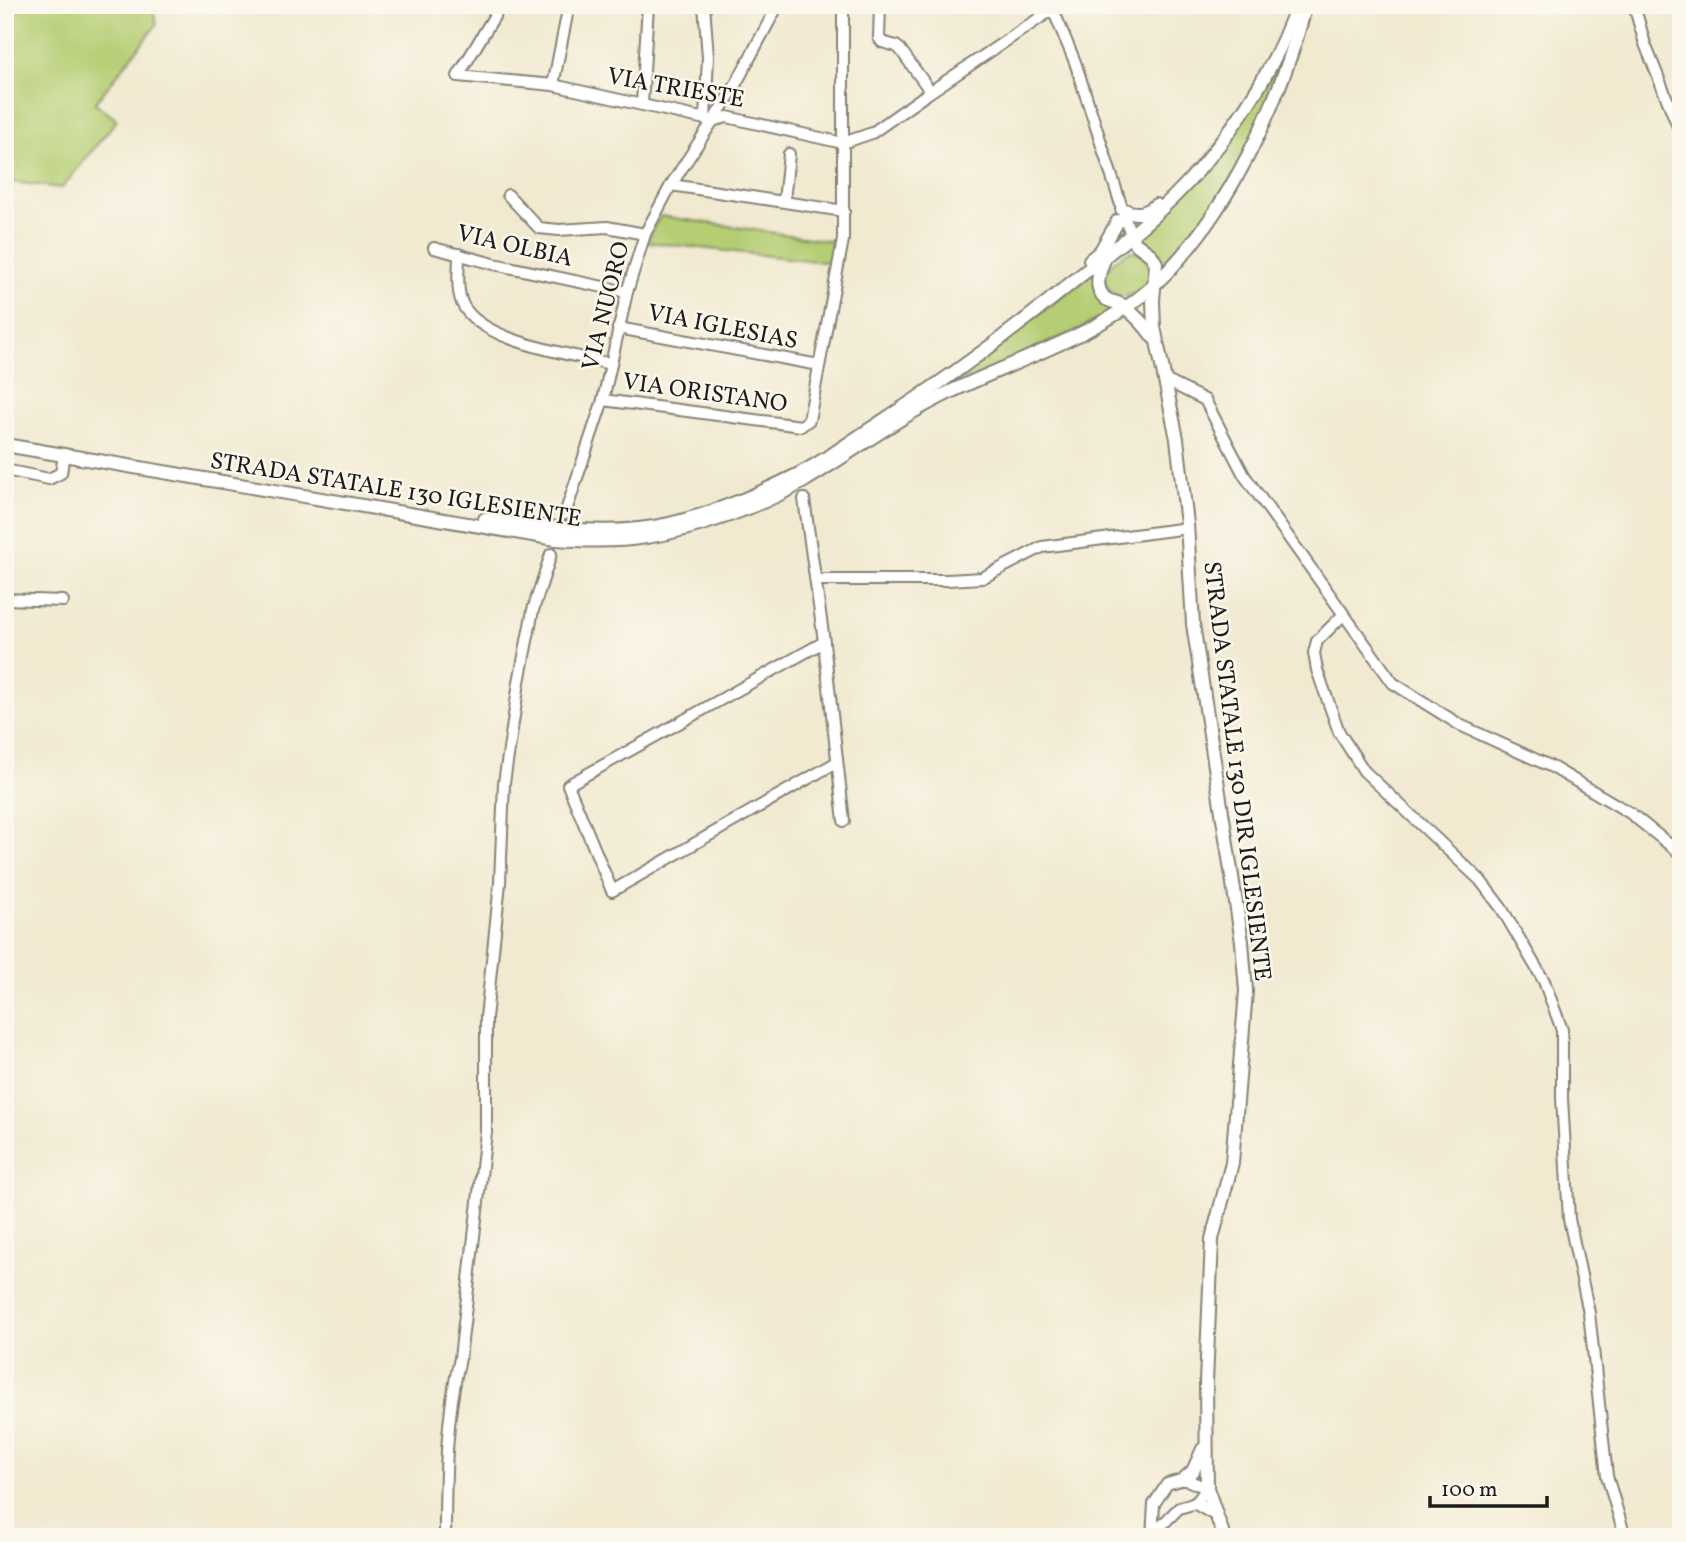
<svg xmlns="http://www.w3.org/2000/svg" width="1686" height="1542" viewBox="0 0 1686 1542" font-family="Vollkorn,serif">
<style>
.green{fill:#b5ce73;stroke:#687548;stroke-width:2}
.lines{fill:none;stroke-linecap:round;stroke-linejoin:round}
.minor-casing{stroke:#868276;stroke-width:14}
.major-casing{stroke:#868276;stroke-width:16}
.minor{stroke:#fff;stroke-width:10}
.major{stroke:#fff;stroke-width:12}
.labels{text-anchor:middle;stroke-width:5;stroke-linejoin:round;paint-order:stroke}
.street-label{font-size:24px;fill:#1c1c1c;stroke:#fbf7ec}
</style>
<rect width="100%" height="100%" fill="#fbf7ec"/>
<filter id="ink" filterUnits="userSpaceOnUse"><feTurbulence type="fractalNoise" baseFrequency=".0143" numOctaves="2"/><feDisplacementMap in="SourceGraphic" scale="14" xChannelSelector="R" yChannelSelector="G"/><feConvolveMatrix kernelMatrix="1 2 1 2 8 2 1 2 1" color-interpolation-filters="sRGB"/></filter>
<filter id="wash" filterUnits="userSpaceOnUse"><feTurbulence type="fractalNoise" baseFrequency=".00686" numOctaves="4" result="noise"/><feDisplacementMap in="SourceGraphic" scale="28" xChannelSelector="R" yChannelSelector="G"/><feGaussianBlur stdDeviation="1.57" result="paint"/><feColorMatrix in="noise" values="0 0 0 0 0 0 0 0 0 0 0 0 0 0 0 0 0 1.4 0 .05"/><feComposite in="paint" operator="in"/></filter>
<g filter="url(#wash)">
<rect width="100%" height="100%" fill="#f1e9d0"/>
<g class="green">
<path d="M5,5H151L157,24L95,103L117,120L62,188L5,181Z"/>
<path d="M1289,44C1276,82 1263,123 1243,159C1221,200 1191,236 1162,272C1158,245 1150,255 1137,238L1259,95Z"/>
<path d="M660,216L837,242L832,263L647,242Z"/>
<path d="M1132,251C1147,254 1150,264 1150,277C1126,318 1083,284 1117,259C1122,255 1125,252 1132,251Z"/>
<path d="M1094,272L1110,305L1116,310L1082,328L945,389H940Z"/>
</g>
</g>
<g filter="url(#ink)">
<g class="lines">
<g class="minor-casing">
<g id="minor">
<path d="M501,5L458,76L553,85L705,119L712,121L727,117L843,143L872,133L927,94L1053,9"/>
<path d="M704,5L708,57L705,119"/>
<path d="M880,5L879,38L882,42L896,46L900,49L928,88L927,94"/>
<path d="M1051,5L1075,62L1131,236"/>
<path d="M1634,5L1645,44L1681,134"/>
<path d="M553,85L569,5"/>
<path d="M642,104L648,5"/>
<path d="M671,185L844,211"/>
<path d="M508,195L539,228L559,230L607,227L645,234"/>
<path d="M784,201L789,154"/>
<path d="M434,248L494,264L627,292"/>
<path d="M459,254C459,271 456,288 462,303C479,342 572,354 611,364"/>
<path d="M618,328L819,365"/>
<path d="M1167,381L1205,400L1244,475L1393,683L1460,725L1552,767L1630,813L1681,854"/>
<path d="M603,400L801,426L809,420L843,240V5"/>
<path d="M5,470L49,479L61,473L64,455"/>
<path d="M804,499L823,634L844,821"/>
<path d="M565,514L603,400L627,292L645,234L671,185L731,93L778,5"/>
<path d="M816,580H948L982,578L1042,547L1188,528"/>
<path d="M5,599L63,601"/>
<path d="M1343,615L1317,641L1314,653L1317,670L1339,732L1364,771L1480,880L1502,909L1544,981L1562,1030V1098L1569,1219L1589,1313L1607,1476L1625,1537"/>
<path d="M824,642L568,785L612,891L837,762"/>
<path d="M445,1537C445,1477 446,1416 460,1358L486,1132V1018L500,883L504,783L519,682L533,610L551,554"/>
<path d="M1152,1537L1154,1504L1167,1484L1184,1479L1207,1488L1196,1503L1179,1508L1162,1525L1156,1537"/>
</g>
</g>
<g class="major-casing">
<g id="major">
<path d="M1122,209C1135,215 1145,215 1156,205"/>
<path d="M1131,236L1135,243L1151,255L1156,263L1153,301L1154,327L1177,439L1187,524L1193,624L1242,942L1246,991L1232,1163L1212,1239L1206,1382L1207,1488L1224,1537"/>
<path d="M1105,257C1100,271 1092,287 1106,299C1111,302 1117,302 1122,305C1134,314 1145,325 1153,337"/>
<path d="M1090,260L1100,252L1118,221"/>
<path d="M5,445L556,539C586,541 616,542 646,537C694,530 762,506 804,481C851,453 895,419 944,395C1010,362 1101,335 1154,285C1228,216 1280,102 1306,5"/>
<path d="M485,519C546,527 607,538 669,524C712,514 757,495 797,475C825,461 851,441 878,424C945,381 1008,335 1070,284C1114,249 1160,215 1197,172C1239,123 1276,66 1297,5"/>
<path d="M1184,1479L1193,1471L1203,1449"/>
<path d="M1196,1503L1215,1514"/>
</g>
</g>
<use href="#minor" class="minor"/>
<use href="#major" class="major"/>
</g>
</g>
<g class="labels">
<g class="street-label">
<text transform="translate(676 87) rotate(10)" y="8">VIA TRIESTE</text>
<text transform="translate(515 245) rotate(13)" y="8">VIA OLBIA</text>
<text transform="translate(605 306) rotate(-76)" y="8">VIA NUORO</text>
<text transform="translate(723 326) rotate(11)" y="8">VIA IGLESIAS</text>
<text transform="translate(705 392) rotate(8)" y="8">VIA ORISTANO</text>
<text transform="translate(396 489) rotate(9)" y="8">STRADA STATALE 130 IGLESIENTE</text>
<text transform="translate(1238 771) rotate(83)" y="8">STRADA STATALE 130 DIR IGLESIENTE</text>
</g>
</g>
<rect width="1686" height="1542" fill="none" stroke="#fbf7ec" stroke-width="28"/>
<path d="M1430 1496v10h117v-10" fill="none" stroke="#1c1c1c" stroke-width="3.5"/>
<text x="1441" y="1496" font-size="21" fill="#1c1c1c" stroke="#fbf7ec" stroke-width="5" paint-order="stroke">100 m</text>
</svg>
